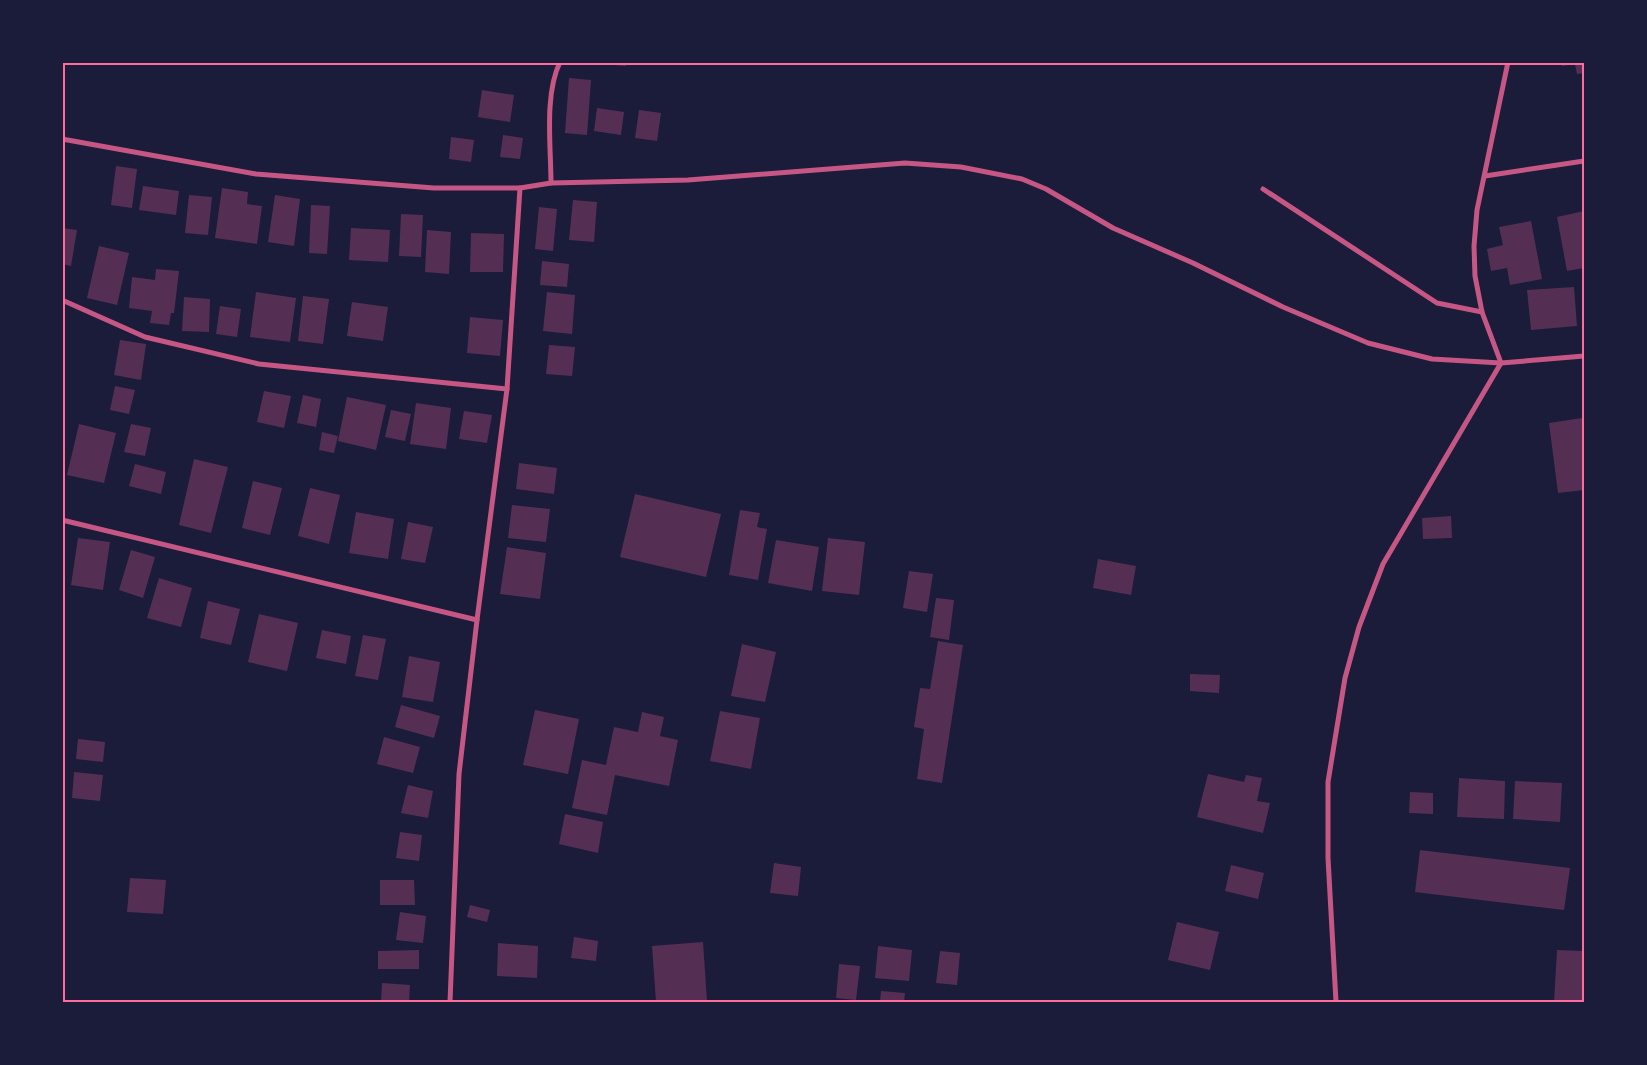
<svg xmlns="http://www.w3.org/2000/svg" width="1647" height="1065" viewBox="0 0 1647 1065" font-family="Karla,sans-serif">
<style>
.building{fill:#542f53}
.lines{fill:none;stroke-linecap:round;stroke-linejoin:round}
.minor{stroke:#c65784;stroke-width:5}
.neatline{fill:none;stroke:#ff6b9d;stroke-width:2}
</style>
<rect width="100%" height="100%" fill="#1b1b3a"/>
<g class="building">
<path d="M600,62H626V66L600,64Z"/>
<path d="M1561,62H1584V73L1577,74L1575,64L1562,66Z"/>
<path d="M569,78L591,80L587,135L565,133Z"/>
<path d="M482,90L514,95L510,122L478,117Z"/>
<path d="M597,108L624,112L621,135L594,131Z"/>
<path d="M639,110L661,113L657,141L635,138Z"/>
<path d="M503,135L523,138L520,159L500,157Z"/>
<path d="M451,137L474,140L471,162L449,159Z"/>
<path d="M116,166L137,169L132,208L111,205Z"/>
<path d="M143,186L179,191L176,215L139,210Z"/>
<path d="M222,188L248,192L247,204L262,206L257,244L215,238Z"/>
<path d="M189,195L212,197L208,235L185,233Z"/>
<path d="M275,195L300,199L294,246L268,242Z"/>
<path d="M573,200L597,202L594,242L569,240Z"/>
<path d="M311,205L330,206L327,254L309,253Z"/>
<path d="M539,207L557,209L553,251L535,249Z"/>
<path d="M1584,211V268L1567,271L1557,217Z"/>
<path d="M401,214L423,215L421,257L399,256Z"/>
<path d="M1531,221L1542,279L1510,285L1507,268L1491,271L1487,249L1503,245L1499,227Z"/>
<path d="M62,228L77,230L71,266L62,264Z"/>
<path d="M351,228L390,230L388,262L349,260Z"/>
<path d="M427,230L451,232L449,274L425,272Z"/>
<path d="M471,233L504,234L503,272H470Z"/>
<path d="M99,246L129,253L117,305L87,298Z"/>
<path d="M542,261L569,264L567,287L540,285Z"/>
<path d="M156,269L179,271L174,313H171L169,325L150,323L152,311L129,308L132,277L155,280Z"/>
<path d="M1574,287L1577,326L1531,330L1527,290Z"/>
<path d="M256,292L296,298L290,342L250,337Z"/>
<path d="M547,292L575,295L572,334L543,331Z"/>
<path d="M303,296L329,299L323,344L298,341Z"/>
<path d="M1582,296H1584V314H1583Z"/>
<path d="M184,297L210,299L209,332L182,331Z"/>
<path d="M352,302L388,307L383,341L347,336Z"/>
<path d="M220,306L241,309L237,337L216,334Z"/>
<path d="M470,317L503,320L500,356L467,353Z"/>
<path d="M120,340L146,344L141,380L114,375Z"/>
<path d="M549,345L575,347L572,376L546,374Z"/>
<path d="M115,386L135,390L129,414L110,410Z"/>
<path d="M264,391L291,396L284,428L257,422Z"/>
<path d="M303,395L321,399L316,427L297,423Z"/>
<path d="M347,397L386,405L376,450L338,441Z"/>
<path d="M416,403L451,408L446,449L410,444Z"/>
<path d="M391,410L411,414L405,441L385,437Z"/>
<path d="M464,411L492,415L487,443L459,439Z"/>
<path d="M1582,418L1584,437V490L1558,493L1549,423Z"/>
<path d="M79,424L116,433L104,483L67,475Z"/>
<path d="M131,424L151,428L145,456L124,452Z"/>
<path d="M322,432L338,436L334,453L319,450Z"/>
<path d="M194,459L228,467L211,533L179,525Z"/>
<path d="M519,463L557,468L554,494L516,489Z"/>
<path d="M135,464L166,472L161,494L129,486Z"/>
<path d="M253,481L282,488L270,535L242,528Z"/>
<path d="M310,488L340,495L329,544L298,536Z"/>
<path d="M635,494L721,514L706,577L620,557Z"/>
<path d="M512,505L550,509L546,542L508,538Z"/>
<path d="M740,510L760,513L757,527L767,529L758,580L729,575Z"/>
<path d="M356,512L394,519L388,559L349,553Z"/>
<path d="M1451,516L1452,538L1423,539L1422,518Z"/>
<path d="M408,522L433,527L425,563L401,559Z"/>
<path d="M78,538L110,542L103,590L71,585Z"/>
<path d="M828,538L865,542L859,595L822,591Z"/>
<path d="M776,540L819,547L812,591L768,583Z"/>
<path d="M507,547L546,553L540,599L500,594Z"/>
<path d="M131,550L155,557L143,598L119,590Z"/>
<path d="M1098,559L1136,566L1131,595L1093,588Z"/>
<path d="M909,571L933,574L927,612L903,608Z"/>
<path d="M159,578L192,588L181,627L147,618Z"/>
<path d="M936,598L954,600L949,640L930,637Z"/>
<path d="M208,601L240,609L231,645L200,638Z"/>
<path d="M259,614L298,623L287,671L248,662Z"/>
<path d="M322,630L351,636L346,664L316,658Z"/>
<path d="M363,635L386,639L378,680L355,676Z"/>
<path d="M938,641L963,645L942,783L917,779L924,729L914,727L920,688L930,689Z"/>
<path d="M742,644L776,652L765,702L731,696Z"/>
<path d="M409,656L440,662L433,702L402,697Z"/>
<path d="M1190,674L1220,675L1219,693L1190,691Z"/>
<path d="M401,705L440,716L434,738L395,727Z"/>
<path d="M535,710L579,719L568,774L523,765Z"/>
<path d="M720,711L760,718L751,769L710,761Z"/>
<path d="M642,712L664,717L660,736L678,740L669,786L615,775L607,815L572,808L582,760L606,765L614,727L638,732Z"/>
<path d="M384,737L420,747L413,773L377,764Z"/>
<path d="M78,739L105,742L103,762L76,759Z"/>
<path d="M74,772L103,775L100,801L72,798Z"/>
<path d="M1208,774L1244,782L1246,775L1262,778L1257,801L1270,803L1263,833L1197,817Z"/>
<path d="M1459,778L1505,781L1504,819L1457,817Z"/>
<path d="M1515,781L1562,783L1560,822L1513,819Z"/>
<path d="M408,785L433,791L428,818L401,813Z"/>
<path d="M1410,792L1433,793V814L1409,813Z"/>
<path d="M565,814L603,822L598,853L559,844Z"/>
<path d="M400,832L422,835L419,861L396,858Z"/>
<path d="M1420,850L1570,868L1564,910L1415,892Z"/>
<path d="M774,863L801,867L798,896L770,893Z"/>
<path d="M1231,865L1264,873L1258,899L1225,891Z"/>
<path d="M130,878L166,880L163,914L127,912Z"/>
<path d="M380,880H414L415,905H380Z"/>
<path d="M470,905L490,910L487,922L467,917Z"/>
<path d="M400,912L426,916L423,943L396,940Z"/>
<path d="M1177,922L1219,932L1210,970L1168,960Z"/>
<path d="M574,937L598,941L596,961L571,958Z"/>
<path d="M703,942L707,1001L656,1002L652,946Z"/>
<path d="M498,943L538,946L537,978L497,976Z"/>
<path d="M878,946L912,950L909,981L875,978Z"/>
<path d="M419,950V969H378V951Z"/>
<path d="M1557,950L1584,951V1002H1554Z"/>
<path d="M940,951L960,953L957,985L936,983Z"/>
<path d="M839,964L860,966L856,1000L836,998Z"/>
<path d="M382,983L410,985L409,1002H381Z"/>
<path d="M881,991L905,993L904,1002H880Z"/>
</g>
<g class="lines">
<g class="minor">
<path d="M62,139L256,174L434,188H520L551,183L688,180L905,163L961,167L1022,179L1046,189L1113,228L1193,263L1283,307L1368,343L1432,359L1501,363L1584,356"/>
<path d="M1485,176L1584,161"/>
<path d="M551,183C551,147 544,95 560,62"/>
<path d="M1263,189L1437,303L1482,312"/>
<path d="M62,300L145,337L259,364L507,389"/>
<path d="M1501,363L1482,312L1475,276L1474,246L1477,210L1508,62"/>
<path d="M62,520L477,620"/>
<path d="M450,1002L459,774L477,620L507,389L520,188"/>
<path d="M1336,1002L1328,858V782L1345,678L1359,627L1383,564L1501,363"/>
</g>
</g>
<rect width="1647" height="1065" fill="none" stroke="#1b1b3a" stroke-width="128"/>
<rect x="64" y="64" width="1519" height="937" class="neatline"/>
</svg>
